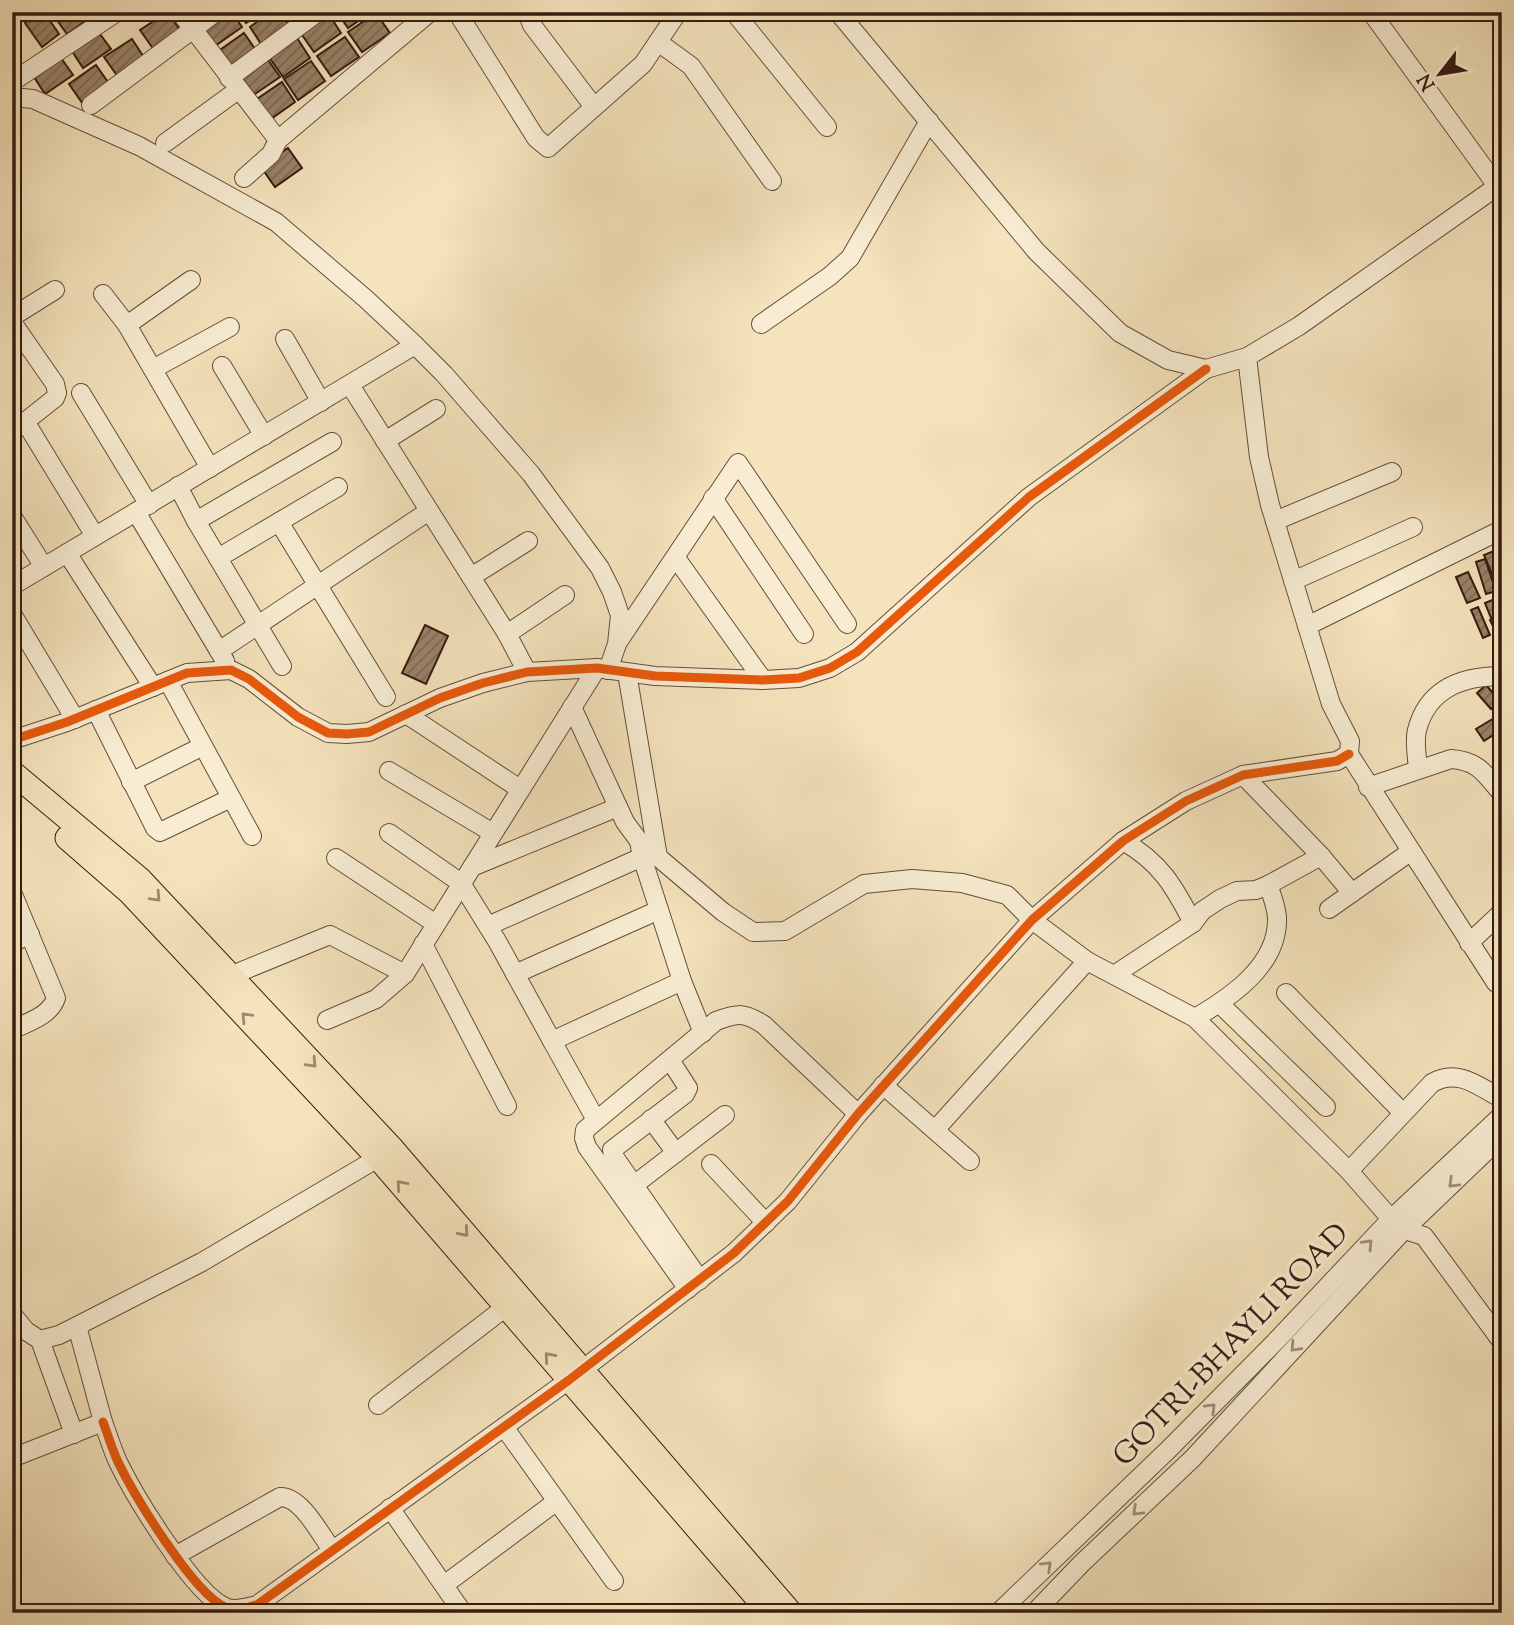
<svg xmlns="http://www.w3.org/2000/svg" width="1514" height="1625" viewBox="0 0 1514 1625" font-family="'Sorts Mill Goudy',serif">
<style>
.building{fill:url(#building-hatch);stroke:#371b10;stroke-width:2}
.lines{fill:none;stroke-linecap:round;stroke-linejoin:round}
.minor-casing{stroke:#664d3b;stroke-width:20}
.major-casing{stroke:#371b10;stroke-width:25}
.minor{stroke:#f8edd3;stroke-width:18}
.major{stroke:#f4e3bc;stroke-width:23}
.cycleway-casing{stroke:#f8edd3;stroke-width:13}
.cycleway{stroke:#e8590c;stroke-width:9}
.oneway{stroke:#9f896f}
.oneway2{stroke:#a18e7b}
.labels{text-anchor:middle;stroke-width:7;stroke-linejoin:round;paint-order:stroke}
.street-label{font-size:30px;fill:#371b10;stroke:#f8edd3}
</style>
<defs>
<pattern id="building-hatch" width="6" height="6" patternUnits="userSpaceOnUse" patternTransform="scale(1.75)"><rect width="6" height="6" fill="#998369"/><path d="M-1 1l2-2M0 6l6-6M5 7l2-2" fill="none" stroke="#7e6a55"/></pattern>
</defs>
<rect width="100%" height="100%" fill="#f4e3bc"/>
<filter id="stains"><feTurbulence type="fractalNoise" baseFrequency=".00286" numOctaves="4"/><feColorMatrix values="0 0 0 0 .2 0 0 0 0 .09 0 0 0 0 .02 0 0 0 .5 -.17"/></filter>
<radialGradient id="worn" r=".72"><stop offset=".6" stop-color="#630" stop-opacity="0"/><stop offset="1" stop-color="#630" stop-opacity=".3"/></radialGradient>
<g class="building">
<path d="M13,12H34L20,22Z"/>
<path d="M40,12H44L59,34L42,47L25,23Z"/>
<path d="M51,12H77L84,22L67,34Z"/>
<path d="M168,12L181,32L154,50L140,30Z"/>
<path d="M220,12H232L242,27L215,46L201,26Z"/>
<path d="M239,12H263L246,23Z"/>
<path d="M271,12H280L291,28L263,47L250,27Z"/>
<path d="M286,12H311L294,24Z"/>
<path d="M337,12H371L348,28Z"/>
<path d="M328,13L341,33L314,52L300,32Z"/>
<path d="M376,13L390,33L362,52L348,32Z"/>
<path d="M97,30L111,49L83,68L70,48Z"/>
<path d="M244,33L258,53L230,72L217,52Z"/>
<path d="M345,37L359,57L331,76L317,56Z"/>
<path d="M297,38L310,58L283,77L269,57Z"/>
<path d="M132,39L145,59L118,77L104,57Z"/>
<path d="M59,55L73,75L45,94L32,74Z"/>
<path d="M266,57L280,77L252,96L239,76Z"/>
<path d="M311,61L325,81L298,100L284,79Z"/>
<path d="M96,65L110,85L83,104L69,84Z"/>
<path d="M282,82L295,102L268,121L254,101Z"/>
<path d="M288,148L302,168L275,187L261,167Z"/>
<path d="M1499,549L1502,555V590L1499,591L1484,555Z"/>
<path d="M1485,559L1496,591L1486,594L1476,562Z"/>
<path d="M1468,572L1480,598L1467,603L1456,577Z"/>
<path d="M1502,596V614L1491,618L1485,603Z"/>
<path d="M1478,607L1490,635L1483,638L1471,610Z"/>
<path d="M1502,615V638L1499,639L1490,620Z"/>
<path d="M425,625L448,636L426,684L402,673Z"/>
<path d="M1486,685L1500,701L1491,709L1477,693Z"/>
<path d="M1501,714L1502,733L1500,731L1484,741L1476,729Z"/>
</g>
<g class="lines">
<g class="minor-casing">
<g id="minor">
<path d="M180,12L278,140L430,12"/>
<path d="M457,12L536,138L548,148L643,64L678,12"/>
<path d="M527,12L532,25L594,107"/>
<path d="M734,12L827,127"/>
<path d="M838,12L1036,251L1120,333L1168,360L1206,369L1247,357L1299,326L1502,183"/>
<path d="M1371,12L1497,186"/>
<path d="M658,42L691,66L772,181"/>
<path d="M229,78L318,12"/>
<path d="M12,82L117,12"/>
<path d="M12,97L33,99L139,146L276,222L366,299L415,345L444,374L531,474L600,568L612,592L620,615L617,644L608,670"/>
<path d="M91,105L216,12"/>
<path d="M165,143L238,90"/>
<path d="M244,178L271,154L278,140"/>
<path d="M103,294L127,325L210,468"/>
<path d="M12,317L55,290"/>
<path d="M12,322L55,384L57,393L55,398L12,432"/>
<path d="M761,324L830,276L850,258L929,121"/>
<path d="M127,325L191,280"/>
<path d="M285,339L321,402"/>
<path d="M1247,357L1259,457L1270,505L1331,704L1350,741L1349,754L1496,983"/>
<path d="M222,366L264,436"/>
<path d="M153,369L230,327"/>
<path d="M350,385L507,634L527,672"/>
<path d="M81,393L149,505"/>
<path d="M26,423L95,536"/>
<path d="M385,441L436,409"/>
<path d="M178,486L196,521L282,666"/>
<path d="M713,498L804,634"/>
<path d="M136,512L225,661"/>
<path d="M12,516L44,567"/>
<path d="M196,521L332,442"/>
<path d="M1275,521L1392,472"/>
<path d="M279,522L386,697"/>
<path d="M67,553L153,687"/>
<path d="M218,558L338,487"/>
<path d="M676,558L763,680"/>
<path d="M471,577L528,541"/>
<path d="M1293,581L1413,527"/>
<path d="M12,586L415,345"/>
<path d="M12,614L75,719"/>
<path d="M1307,626L1495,533"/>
<path d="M507,634L565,595"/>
<path d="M618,642L738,463L847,624"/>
<path d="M219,651L429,511"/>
<path d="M627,673L658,857"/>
<path d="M168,681L252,836"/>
<path d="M572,707L625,822L639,841L723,912L753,932L785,931L864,884L912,879L962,883L1007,895L1032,920L1087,961L1195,1018L1349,1171L1391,1219L1404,1230L1424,1236L1502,1342"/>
<path d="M96,710L155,828L160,832L231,798"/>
<path d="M406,714L520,789"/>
<path d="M12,740L67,722L187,673L231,670L249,679L298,717L328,733L347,734L369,732L440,698L483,683L527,672L597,668L655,676L763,680L799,678L830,668L857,652L1029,497L1206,369"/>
<path d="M1418,769C1417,756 1414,742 1417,730C1428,688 1463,676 1502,676"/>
<path d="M389,771L493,833"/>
<path d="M1243,775L1321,856"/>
<path d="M131,782L203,746"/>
<path d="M1368,787L1451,759C1479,761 1485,774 1502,794"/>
<path d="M389,833L461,883L497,941L552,1041L682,981"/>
<path d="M639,841L642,857L682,981L703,1033"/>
<path d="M1123,841C1160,862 1174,886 1193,923"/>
<path d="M336,858L436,924"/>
<path d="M472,867L618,807"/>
<path d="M12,892L56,998C50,1016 28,1022 12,1030"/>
<path d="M1329,909L1410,852"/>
<path d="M488,926L642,857"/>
<path d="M12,943L30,934"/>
<path d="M1469,943L1502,912"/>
<path d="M423,944L507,1106"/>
<path d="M515,974L659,910"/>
<path d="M1114,975L1193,923L1202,911L1220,899L1237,891L1256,890L1268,885L1321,856L1352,893"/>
<path d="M220,980L330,935L405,974"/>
<path d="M1286,993L1403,1113"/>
<path d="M1220,1004L1326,1107"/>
<path d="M1195,1018C1231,997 1279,965 1277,917C1276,907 1272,895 1268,885"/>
<path d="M327,1020L376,999L405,974L597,668"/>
<path d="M552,1041L596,1120"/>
<path d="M670,1060L688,1088L685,1094L612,1150L613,1155L700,1280"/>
<path d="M883,1085L970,1161"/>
<path d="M651,1119L676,1153"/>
<path d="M935,1130L1087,961"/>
<path d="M711,1164L766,1223"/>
<path d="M1349,1171L1432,1083C1458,1068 1478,1086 1502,1099"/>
<path d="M634,1185L725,1115"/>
<path d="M688,1289L587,1147L584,1138L585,1130L716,1021C739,1013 744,1012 764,1025L858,1114"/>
<path d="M12,1314L26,1331L40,1340L59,1335L77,1326"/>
<path d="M40,1340L74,1434"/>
<path d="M378,1405L506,1307"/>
<path d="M103,1422C108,1435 112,1449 118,1462C134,1495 193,1593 225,1607C235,1612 247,1607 257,1605L569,1380L734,1253L788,1201L858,1114L1032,920L1123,841L1186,801L1243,775L1337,761L1349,754"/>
<path d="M504,1427L614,1581"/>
<path d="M12,1458L103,1422L77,1326L202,1262L378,1158"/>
<path d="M390,1508L463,1613"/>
<path d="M175,1556L280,1497C301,1496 320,1534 332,1550"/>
<path d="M444,1585L557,1501"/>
<path d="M998,1613L1168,1450L1275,1342L1391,1219L1502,1115"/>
<path d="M1034,1613L1081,1564L1193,1458L1404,1230L1502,1136"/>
</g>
</g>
<g class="major-casing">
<g id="major">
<path d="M12,772L140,879L390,1146L791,1613"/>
<path d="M67,838L129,892L378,1158L770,1613"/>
</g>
</g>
<use href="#minor" class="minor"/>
<use href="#major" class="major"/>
<g class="cycleway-casing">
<g id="cycleway">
<path d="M12,740L67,722L187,673L231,670L249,679L298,717L328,733L347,734L369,732L440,698L483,683L527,672L597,668L655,676L763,680L799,678L830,668L857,652L1029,497L1206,369"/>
<path d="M103,1422C108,1435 112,1449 118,1462C134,1495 193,1593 225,1607C235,1612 247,1607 257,1605L569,1380L734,1253L788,1201L858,1114L1032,920L1123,841L1186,801L1243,775L1337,761L1349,754"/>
</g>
</g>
<use href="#cycleway" class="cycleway"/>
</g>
<defs><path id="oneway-chevron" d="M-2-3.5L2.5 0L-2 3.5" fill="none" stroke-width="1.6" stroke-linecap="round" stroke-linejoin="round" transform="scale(1.75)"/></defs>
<g class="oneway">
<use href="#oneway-chevron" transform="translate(156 897) rotate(47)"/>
<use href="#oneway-chevron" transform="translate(246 1017) rotate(-133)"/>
<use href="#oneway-chevron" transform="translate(312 1063) rotate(47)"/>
<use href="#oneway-chevron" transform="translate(401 1185) rotate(-131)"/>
<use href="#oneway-chevron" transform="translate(464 1232) rotate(49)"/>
<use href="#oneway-chevron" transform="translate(549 1357) rotate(-131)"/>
</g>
<g class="oneway2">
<use href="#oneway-chevron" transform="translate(1453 1183) rotate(136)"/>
<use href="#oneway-chevron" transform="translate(1368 1244) rotate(-47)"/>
<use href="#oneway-chevron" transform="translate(1295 1347) rotate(133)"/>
<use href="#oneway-chevron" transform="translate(1211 1408) rotate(-45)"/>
<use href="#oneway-chevron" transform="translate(1137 1511) rotate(136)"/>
<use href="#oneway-chevron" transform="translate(1047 1566) rotate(-44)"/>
</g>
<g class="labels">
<g class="street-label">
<text transform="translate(1230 1344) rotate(-46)" y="10">GOTRI-BHAYLI ROAD</text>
</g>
</g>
<rect width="1514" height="1625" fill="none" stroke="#f4e3bc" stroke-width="42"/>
<rect x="14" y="14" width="1486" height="1597" fill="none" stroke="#371b10" stroke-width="3.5"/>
<rect x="21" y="21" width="1472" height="1583" fill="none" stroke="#371b10" stroke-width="2"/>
<g transform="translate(1440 74) rotate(239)" stroke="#f8edd3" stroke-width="5" paint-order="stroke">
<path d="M0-5L12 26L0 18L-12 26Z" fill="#371b10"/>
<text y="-10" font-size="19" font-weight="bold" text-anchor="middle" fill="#371b10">N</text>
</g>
<rect width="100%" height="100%" filter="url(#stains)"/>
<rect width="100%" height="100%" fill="url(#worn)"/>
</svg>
